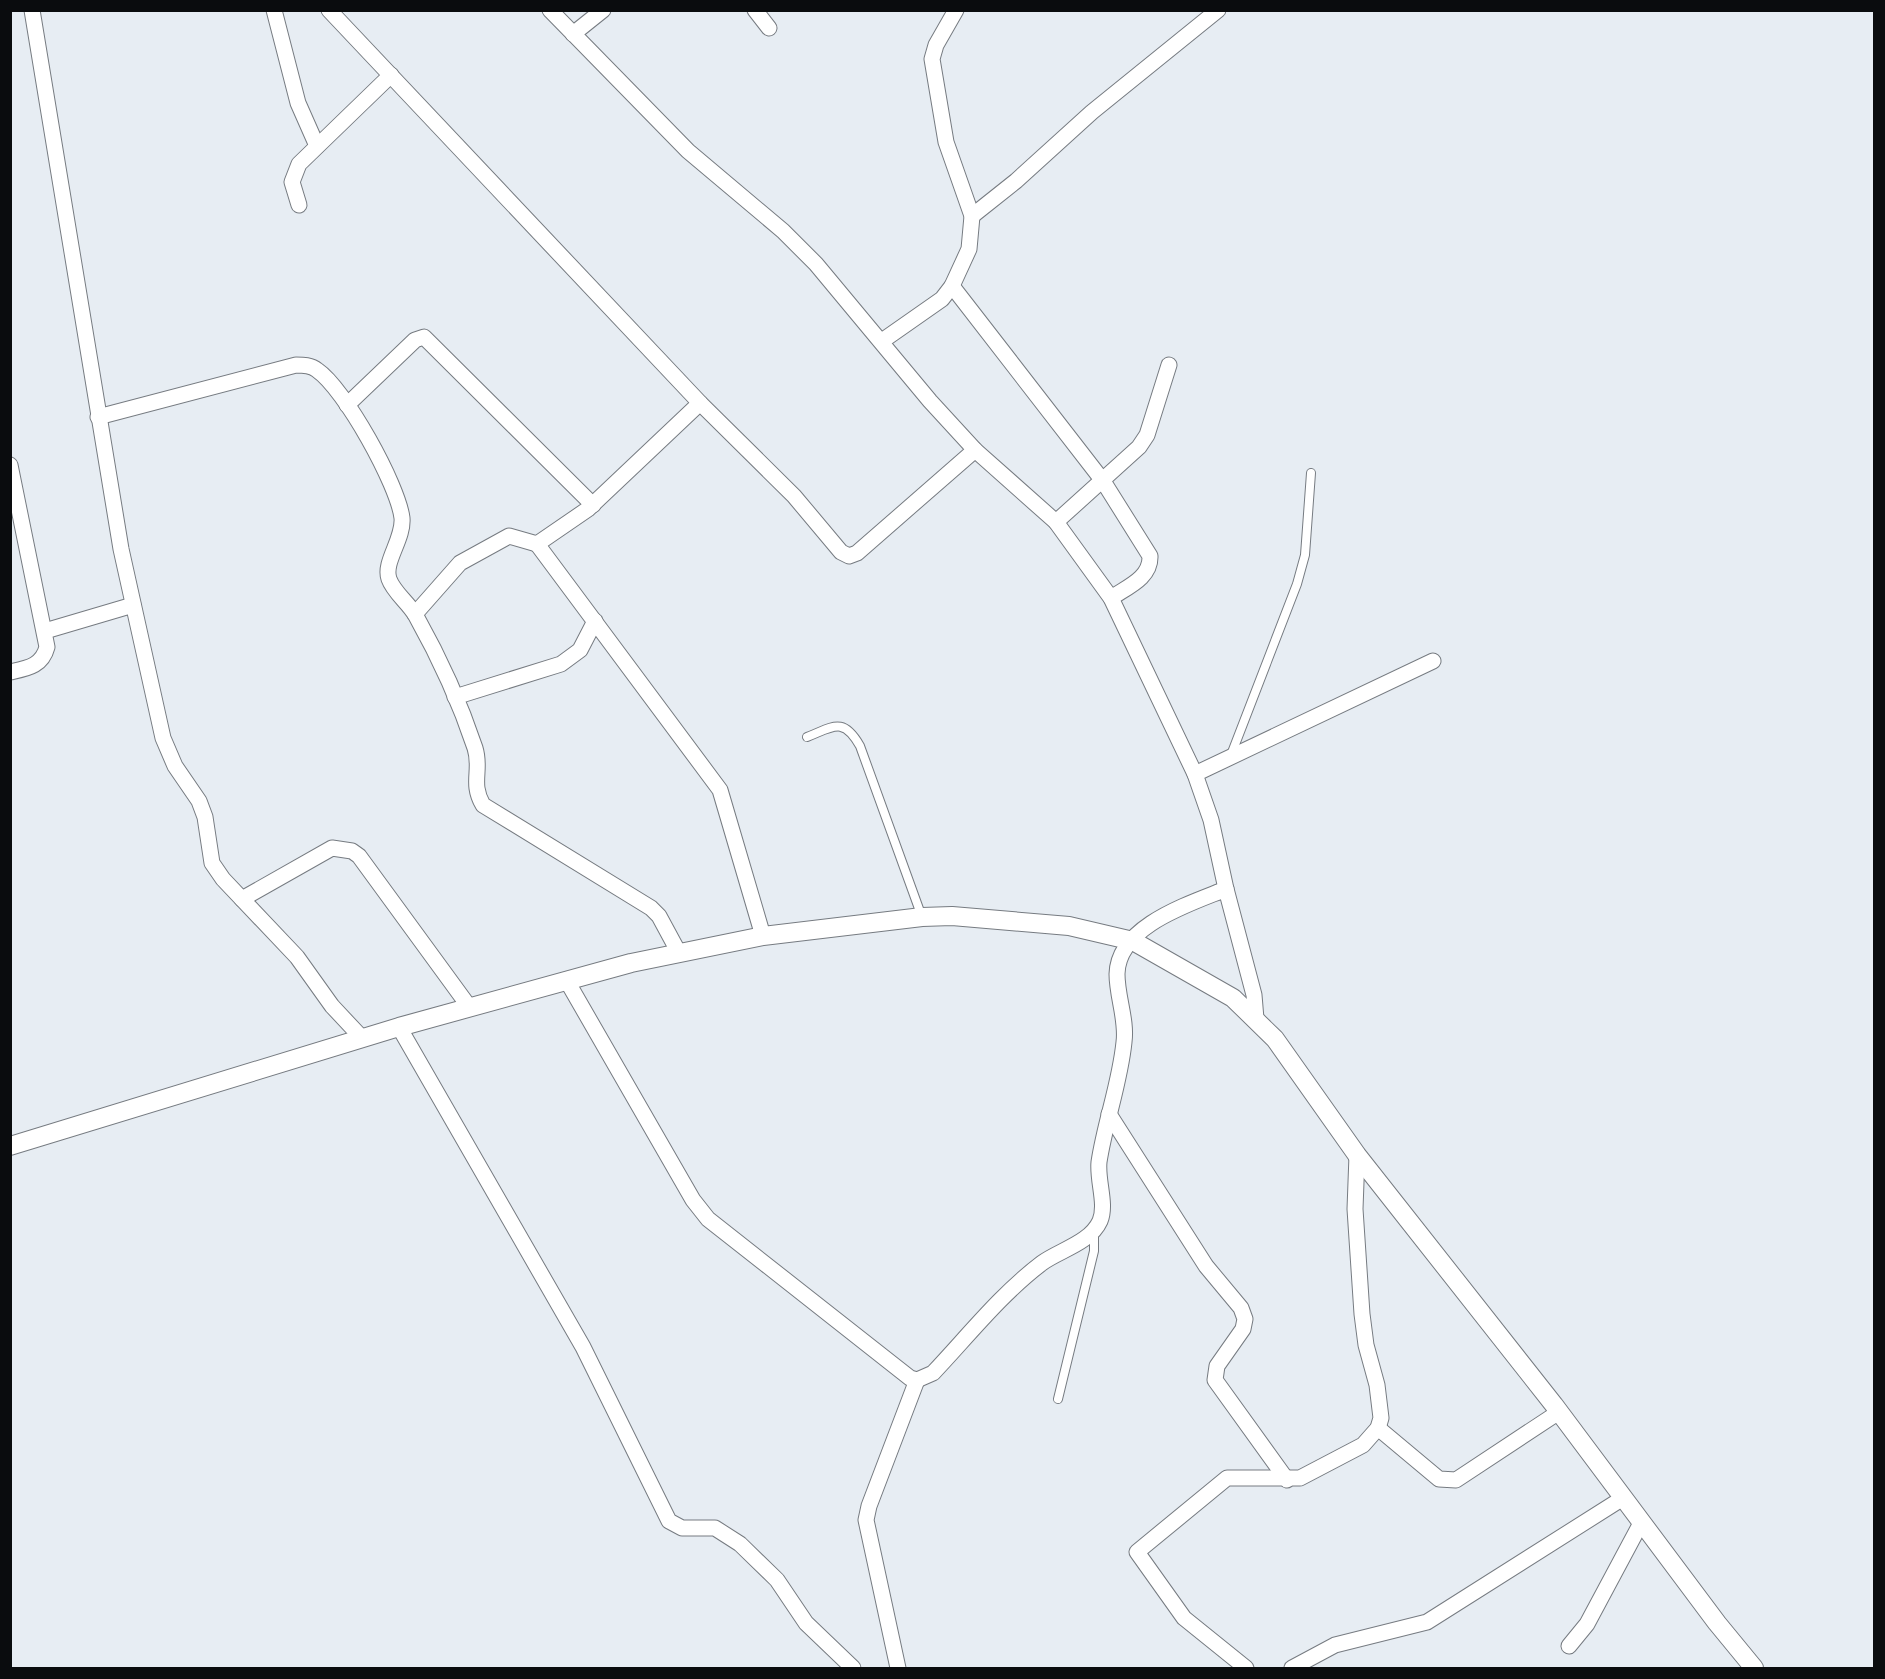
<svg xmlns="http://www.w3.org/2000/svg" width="1885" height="1679" viewBox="0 0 1885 1679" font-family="Figtree,sans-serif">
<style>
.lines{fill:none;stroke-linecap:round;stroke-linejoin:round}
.service-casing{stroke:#767b81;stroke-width:10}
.minor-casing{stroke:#767b81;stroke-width:17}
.tertiary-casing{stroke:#767b81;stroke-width:20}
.service{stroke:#fff;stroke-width:8}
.minor{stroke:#fff;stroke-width:15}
.tertiary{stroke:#fff;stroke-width:18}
</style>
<rect width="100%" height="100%" fill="#e7edf3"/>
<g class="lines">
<g class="service-casing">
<g id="service">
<path d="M807,737C833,727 843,716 860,746L922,917"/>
<path d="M1231,755L1297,584L1305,555L1311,473"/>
<path d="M1058,1399L1094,1251V1231"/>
</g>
</g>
<g class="minor-casing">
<g id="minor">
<path d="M32,10L121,549L163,738L175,766L199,801L205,817L212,863L223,879L297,957L332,1006L362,1038"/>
<path d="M274,10L298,103L317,146"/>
<path d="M329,10L700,403"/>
<path d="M550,10L688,151L783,231L816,264L930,401L975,450L1056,522L1111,598L1195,774L1211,820L1226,889L1254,995L1256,1019"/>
<path d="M755,10L769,28"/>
<path d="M573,34L603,10"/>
<path d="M299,205L292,182L299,164L391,75"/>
<path d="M972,216L1016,181L1092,112L1218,10"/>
<path d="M952,286L1103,481L1150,556C1151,578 1127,587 1111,598"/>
<path d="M882,341L942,299L952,286L969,249L972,216L946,142L932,59L936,45L956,10"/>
<path d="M347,405L415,340L424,337L593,505"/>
<path d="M98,417L296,365C303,365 311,365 317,370C345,389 398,485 402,518C404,539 383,562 389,579C394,593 409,603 416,616C439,657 460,703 475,748C482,770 470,783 483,805L651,908L659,916L679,953"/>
<path d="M10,465L47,647C42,666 28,668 10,672"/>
<path d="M1056,522L1139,447L1147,435L1169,365"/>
<path d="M537,544L720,790L763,936"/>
<path d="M415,614L460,563L509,536L537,544L588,509L700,403L794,496L841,552L849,556L857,553L975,450"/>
<path d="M45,631L133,605"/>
<path d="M455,697L561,664L580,650L595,621"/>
<path d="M1195,774L1433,661"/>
<path d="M242,899L332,848L352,851L359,856L470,1008"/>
<path d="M567,981L693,1200L708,1219L910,1378L917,1380L933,1373C968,1336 1001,1294 1042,1263C1060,1250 1090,1243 1100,1221C1107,1204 1097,1181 1099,1162C1105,1122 1120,1083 1124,1042C1127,1020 1117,997 1117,974C1118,926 1189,904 1226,889"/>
<path d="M399,1027L583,1347L669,1521L682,1528H715L740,1544L777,1580L806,1623L853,1668"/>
<path d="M1109,1114L1206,1266L1241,1308L1245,1319L1243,1329L1217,1366L1215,1380L1287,1480"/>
<path d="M1378,1428L1439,1479L1456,1480L1559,1412"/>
<path d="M1569,1646L1587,1624L1641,1523"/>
<path d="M898,1668L866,1520L869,1506L917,1380"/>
<path d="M1246,1668L1184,1618L1137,1552L1227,1478H1300L1363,1445L1378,1428L1381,1418L1377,1385L1366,1345L1362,1314L1355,1209L1357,1155"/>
<path d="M1292,1668L1335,1645L1427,1622L1623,1498"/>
</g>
</g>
<g class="tertiary-casing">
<path id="tertiary" d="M10,1146L399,1027L631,963L763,936L922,917L952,916L1069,926L1133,941L1233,998L1275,1039L1357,1155L1554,1405L1717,1623L1754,1668"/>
</g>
<use href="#service" class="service"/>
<use href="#minor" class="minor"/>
<use href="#tertiary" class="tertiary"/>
</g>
<rect width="1885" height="1679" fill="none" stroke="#0a0c0e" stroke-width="24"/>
</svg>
